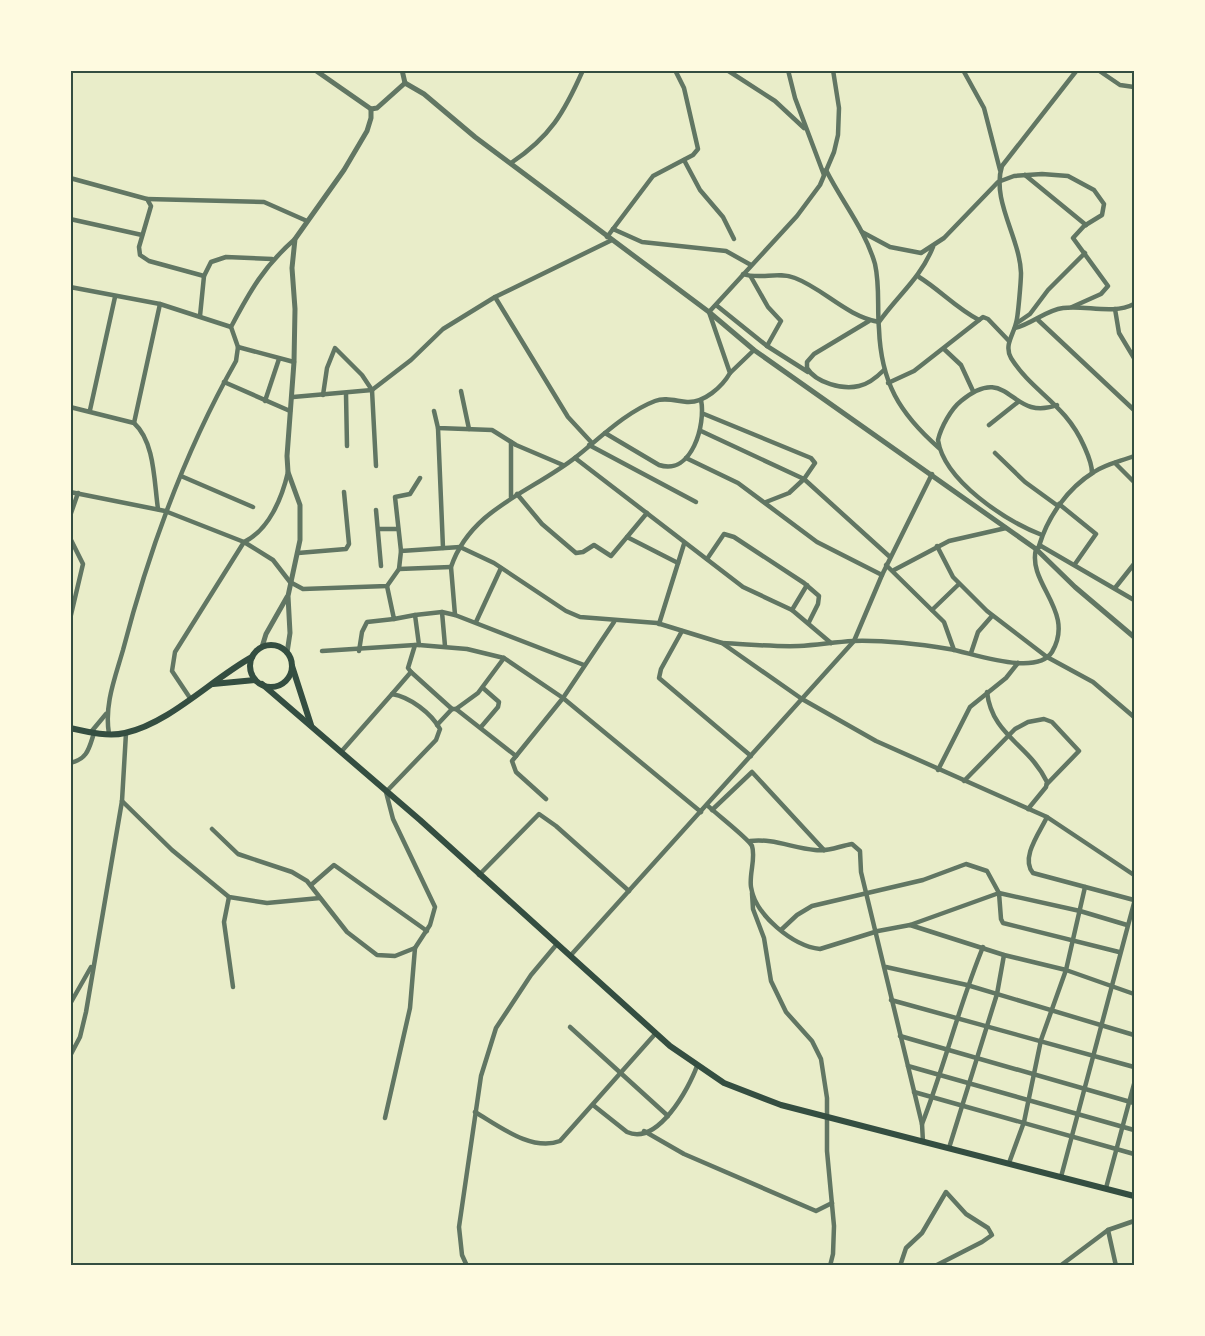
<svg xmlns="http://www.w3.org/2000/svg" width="1205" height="1336" viewBox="0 0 1205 1336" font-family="'Sofia Sans Condensed',sans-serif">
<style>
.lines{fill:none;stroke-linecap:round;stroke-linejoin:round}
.minor{stroke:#617663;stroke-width:4.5}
.tertiary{stroke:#617663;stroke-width:5}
.secondary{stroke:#344e41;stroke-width:6}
.neatline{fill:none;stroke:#344e41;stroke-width:2}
</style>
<rect width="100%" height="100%" fill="#e9edc9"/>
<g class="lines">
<g class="minor">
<path d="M727,70L775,101L804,128"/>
<path d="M788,70L795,98L824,175"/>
<path d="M963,70L984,108L1000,170"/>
<path d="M1077,70L1002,166C991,200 1020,238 1021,273C1021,280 1018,318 1016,323C1013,336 1004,345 1011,358C1033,393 1065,403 1084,446C1088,455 1092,463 1092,473"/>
<path d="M1098,70L1120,85L1134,87"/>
<path d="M684,160L700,190L723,217L734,239"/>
<path d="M511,163C550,137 564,113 583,70"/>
<path d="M826,170C842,202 865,229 875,264C880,286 877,307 879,329C881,382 899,413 939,448"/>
<path d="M1025,175L1086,225"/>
<path d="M70,178L147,199L151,206L139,247L140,255L149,261L204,276"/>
<path d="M147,199L264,202L307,221"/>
<path d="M70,219L142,235"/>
<path d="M613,229L642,242L726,251L751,265"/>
<path d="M862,232L890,247L921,253L944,238L998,182L1014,176L1042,174L1068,176L1094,190L1104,204L1102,215L1084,226L1073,238L1108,286L1101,294L1072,307"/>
<path d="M607,237L653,176L693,155L698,149L684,88L675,70"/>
<path d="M743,274C760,280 778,271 795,278C824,289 846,316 879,322C898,295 920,279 933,247"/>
<path d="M751,277L768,307L781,321L767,346"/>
<path d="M919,277C940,290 956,308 979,320"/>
<path d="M70,287L160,304L231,327"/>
<path d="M495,297L612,240"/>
<path d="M716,305L767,346L808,372"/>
<path d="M1115,309L1119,333L1134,358"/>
<path d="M200,316L204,276L211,262L226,257L272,259"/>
<path d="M1038,320L1134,410"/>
<path d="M869,321L814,354L807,362V368C816,383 843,390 859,386C869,384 877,377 884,370"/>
<path d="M1017,323L1030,314L1048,290L1085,253"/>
<path d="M1015,328C1032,324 1046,310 1063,308C1086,305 1113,315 1134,304"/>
<path d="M238,347L294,362"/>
<path d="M944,349L961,365L973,391"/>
<path d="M730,373L754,350"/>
<path d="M224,382L290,411"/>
<path d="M888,383L914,371L983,317L988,319L1009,341"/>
<path d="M461,391L469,429"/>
<path d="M346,394L347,446"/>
<path d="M323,395L327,368L335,348L362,375L372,390L376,466"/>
<path d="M293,397L372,390L411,360L443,329L495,297L568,417L592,443"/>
<path d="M265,401L279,359"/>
<path d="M70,407L134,423C155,442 154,482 158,509"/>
<path d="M90,410L115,297"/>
<path d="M434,411L438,428L492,430L516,445L563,465"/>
<path d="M134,423L160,304"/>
<path d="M989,425L1018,402"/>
<path d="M438,428L443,548"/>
<path d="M701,431L804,479L815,463L811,458L704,414"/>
<path d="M605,433L659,465C692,476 706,424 701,400"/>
<path d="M511,442V497"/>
<path d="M589,445L696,502"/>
<path d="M995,453L1025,482L1058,506"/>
<path d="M575,458L743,587L792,610L831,643"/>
<path d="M686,458L738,483L817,542L882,575"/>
<path d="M1115,463L1134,482"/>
<path d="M181,476L253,507"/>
<path d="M70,492L165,511L244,542L273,560L290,582L303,589L387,586L399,569L401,551L460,547L494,563L566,611L580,617L657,623L722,643L802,699L876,741L1047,817L1134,875"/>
<path d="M517,494L542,524L576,553L583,552L594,545L611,556L627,537L678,563"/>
<path d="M766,502L789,493L804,479L890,557"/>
<path d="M1059,504L1096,534L1075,564"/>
<path d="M376,510L381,566"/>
<path d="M70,516L78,493"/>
<path d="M379,529H398"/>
<path d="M1042,535C1006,521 944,481 938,440C941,427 951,409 961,401C1010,361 1010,423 1057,405"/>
<path d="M627,537L647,513"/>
<path d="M70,538L83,564L70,619"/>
<path d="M937,546L953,577L987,611L1047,657L1093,682L1134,717"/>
<path d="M1039,546C1048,516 1068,488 1094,472C1106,464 1122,461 1134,456"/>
<path d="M401,551L395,497L410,494L420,478"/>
<path d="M298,553L346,549L349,544L344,492"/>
<path d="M707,559L724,534L734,537L804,583L819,596L818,604L809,622"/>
<path d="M886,565L944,622L954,650"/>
<path d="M399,569L451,567"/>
<path d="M894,570L949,541L1006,528"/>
<path d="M387,586L394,619L415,615L419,645H415L408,668L411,672L452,709H456L516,756"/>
<path d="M1115,588L1134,564"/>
<path d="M792,610L807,585"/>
<path d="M932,610L959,584"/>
<path d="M442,612L445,646"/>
<path d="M415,615L442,612L455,615L584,665"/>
<path d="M455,615L451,567C471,508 532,492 576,457C600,438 626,412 655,401C665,397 676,401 687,402C704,403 722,387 730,373L709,312L797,216L820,185L834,152L838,135L839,108L833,70"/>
<path d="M476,622L501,568"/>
<path d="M659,624L684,544"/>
<path d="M682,631L661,669L659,678L751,756"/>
<path d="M722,643C747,644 773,647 799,646C817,645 835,642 853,641C884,640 918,644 949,649C973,653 1036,677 1052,652C1076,611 1027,584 1036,549L1041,546L1134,600"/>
<path d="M419,645L467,649L504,658L563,698L701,812"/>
<path d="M322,651L415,645"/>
<path d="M359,651L362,632L367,622L394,619"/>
<path d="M971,653L978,632L992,616"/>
<path d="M987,692C992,736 1029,744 1047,782L1046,787L1028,809"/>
<path d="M392,694L411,672"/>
<path d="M190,698L172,671L175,652L244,542C269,530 282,498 288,472"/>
<path d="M456,709L478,693L504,658"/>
<path d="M437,725L452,709"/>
<path d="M481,727L498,707L499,702L483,688"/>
<path d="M91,732L106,714"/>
<path d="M109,734C104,705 115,678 123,650C149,550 185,451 236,361L238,347L231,327C250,291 264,266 295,239"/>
<path d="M70,763C88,759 89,748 94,733"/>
<path d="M938,770L970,707L1006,678L1018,663"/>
<path d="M964,781L1015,729L1028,722L1044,719L1052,722L1079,751L1047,784"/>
<path d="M546,799L516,772L512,761L563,698L614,622"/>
<path d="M122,801L172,850L229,897L267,903L320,898"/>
<path d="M707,805C715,813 749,839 752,846C756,858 749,874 751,887C755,915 793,946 820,949L878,931L910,925L1004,955L1066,970L1134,994"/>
<path d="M712,810L752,772L824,850"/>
<path d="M1047,817C1040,832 1020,858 1033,873L1134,900"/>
<path d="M212,829L238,854L292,872L307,881L347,932L377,955L395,956L415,948L430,925L435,907L393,819L386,792L436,740L440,729C431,713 410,697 392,694L341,752"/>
<path d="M750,841C772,838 793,848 815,850C829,852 839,846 852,844L860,851L861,872L922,1124L923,1142"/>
<path d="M479,875L539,814L556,826L629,891"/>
<path d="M311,885L334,865L427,931"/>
<path d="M752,893L753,909L764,938L771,981L786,1012L812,1041L821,1059L827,1098V1151L834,1226L833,1254L830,1266"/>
<path d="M229,897L224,922L233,987"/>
<path d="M781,930L797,915L812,906L923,880L966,864L987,871L999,893L910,925"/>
<path d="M1119,952L1003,923L1001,919L999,893L1080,911L1127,925"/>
<path d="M571,955L854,641L882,575L932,474"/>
<path d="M886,967L967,985L1134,1035"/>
<path d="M891,1000L1134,1067"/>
<path d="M70,1004L91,967"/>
<path d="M570,1027L668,1116"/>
<path d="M900,1036L1134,1103"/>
<path d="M70,1056L80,1037L86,1012L122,801L126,733"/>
<path d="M908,1066L1134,1130"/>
<path d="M914,1092L1134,1154"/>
<path d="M593,1105L627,1132C658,1146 689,1088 697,1066"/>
<path d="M475,1112C499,1126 532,1152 560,1141L656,1033"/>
<path d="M385,1118L410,1008L415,948"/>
<path d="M922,1124C945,1065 959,1005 983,947"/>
<path d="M644,1131L684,1154L816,1211L832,1203"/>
<path d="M949,1148L997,994L1004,955"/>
<path d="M1009,1163L1024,1122L1041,1040L1066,970L1085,887"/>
<path d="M1061,1177L1134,903"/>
<path d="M1106,1188L1134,1084"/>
<path d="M1108,1230L1116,1266"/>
<path d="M467,1266L462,1255L459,1227L481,1076L496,1028L531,975L557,944"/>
<path d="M900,1266L906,1248L922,1233L946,1192L966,1214L988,1228L992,1235L982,1242L935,1266"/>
<path d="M1060,1266L1108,1230L1134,1221"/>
</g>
<g class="tertiary">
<path d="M315,70L371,109L377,108L405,83L424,94L475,137L709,312L754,350L1036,549L1075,587L1134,637"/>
<path d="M402,70L405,83"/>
<path d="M262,647L266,634L287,597"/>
<path d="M287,653L290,633L288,596L300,540V505L288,472L287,456L294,362L295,309L292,268L295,239L344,170L367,131L371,118V109"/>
</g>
<g class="secondary">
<circle cx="271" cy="666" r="21"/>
<path d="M292,666L311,725"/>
<path d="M213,684L255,680"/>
<path d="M262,684L420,820L670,1046L724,1083L781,1105L1134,1196"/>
<path d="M70,728C88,732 108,737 125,733C170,723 212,679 252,657"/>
</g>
</g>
<rect width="1205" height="1336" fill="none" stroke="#fefae0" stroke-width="144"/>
<rect x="72" y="72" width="1061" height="1192" class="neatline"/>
</svg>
